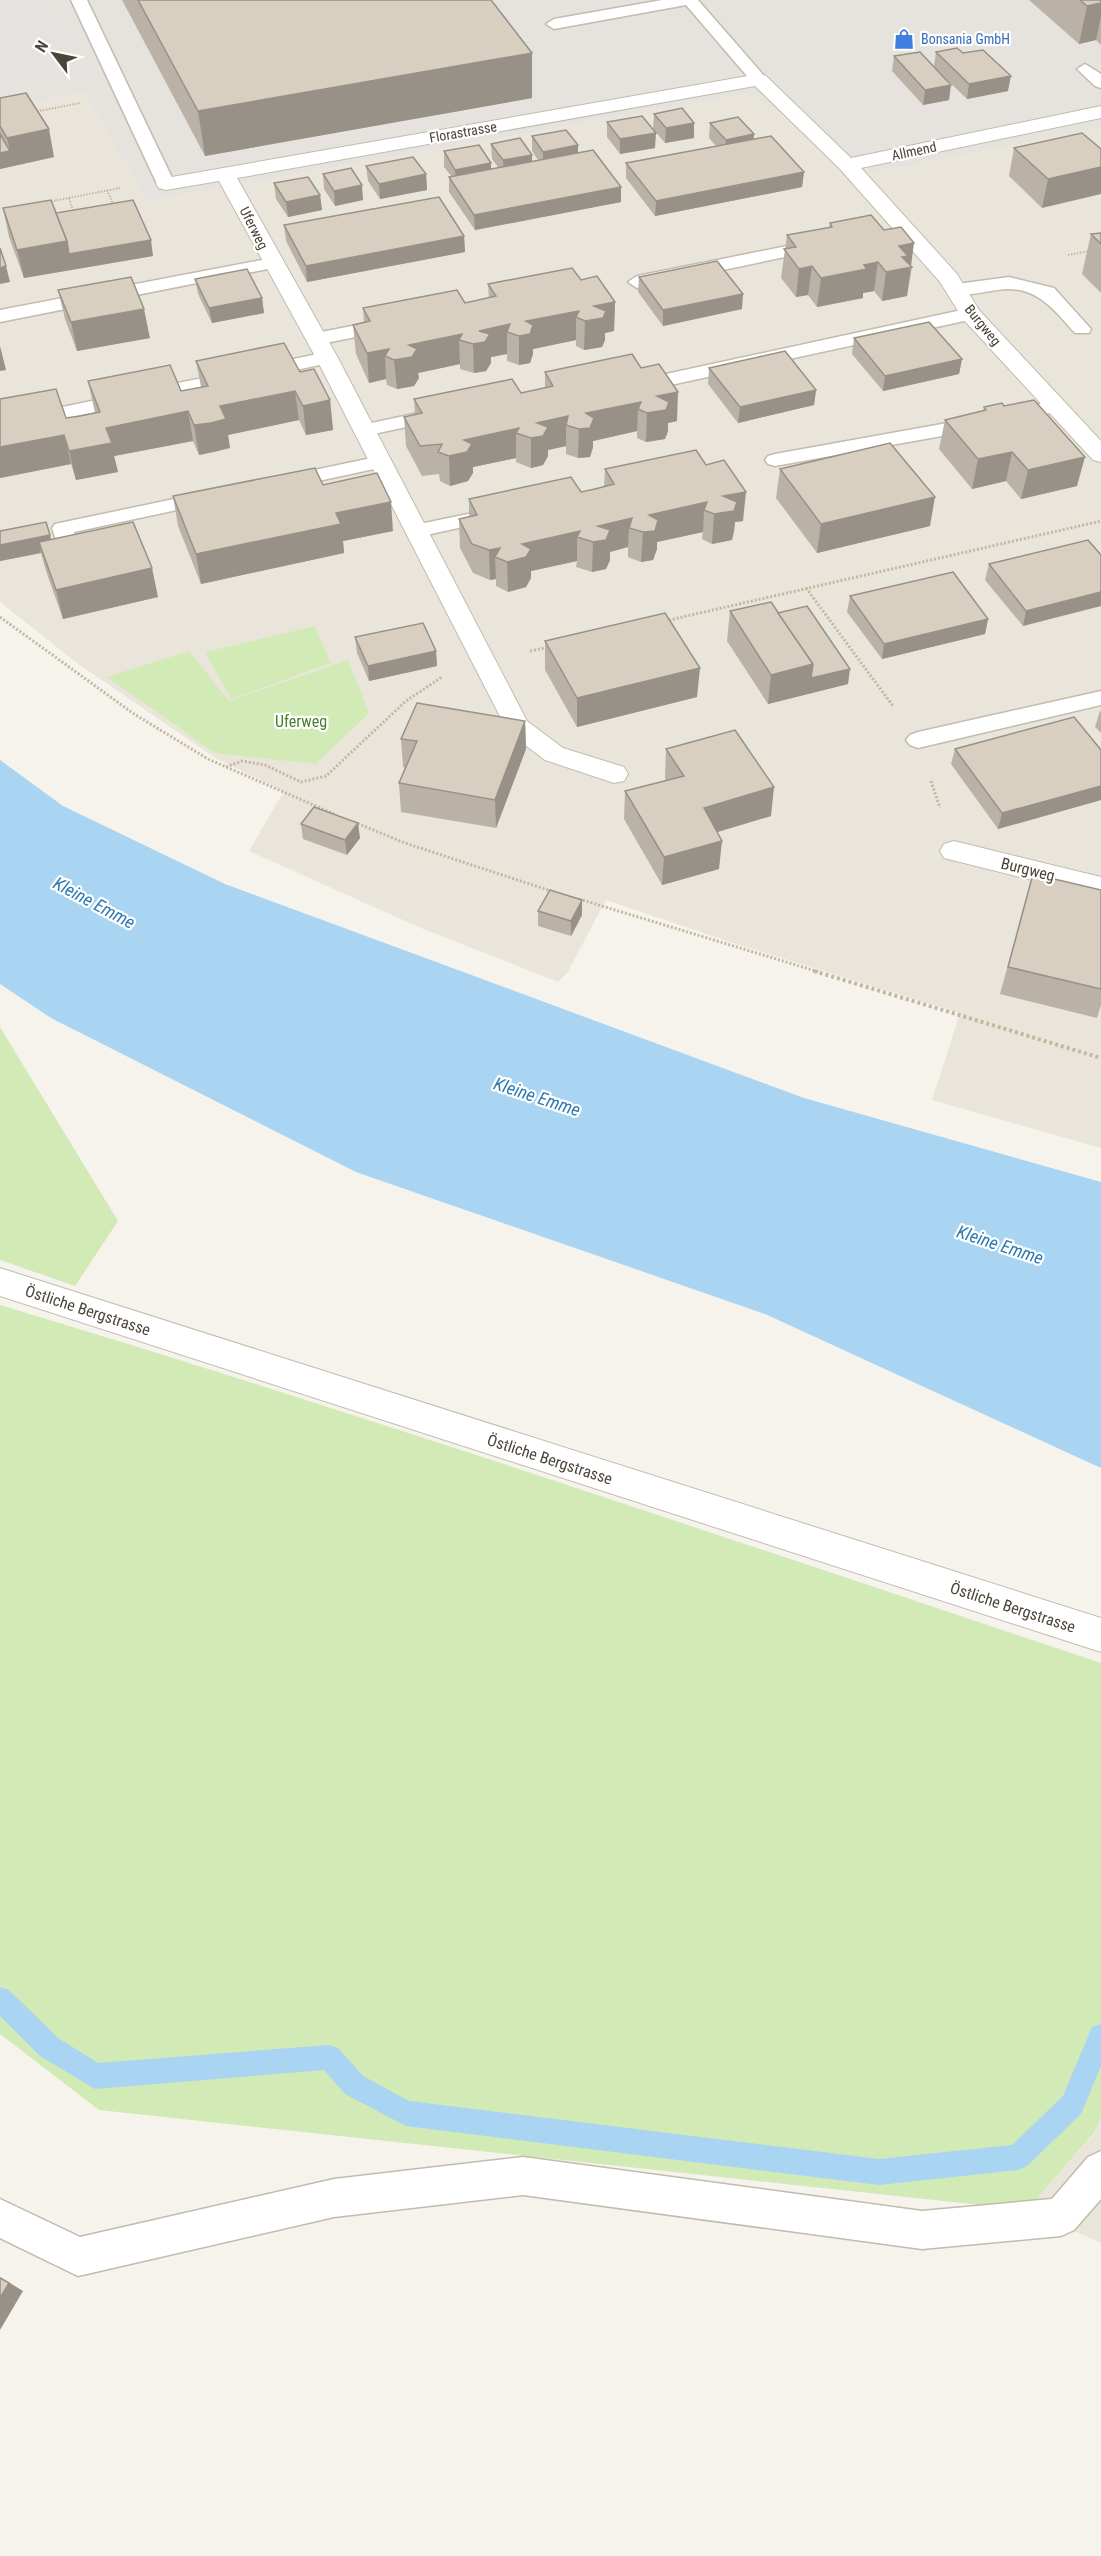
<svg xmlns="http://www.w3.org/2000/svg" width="1101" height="2556" viewBox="0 0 1101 2556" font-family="'Roboto Condensed',sans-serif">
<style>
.residential{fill:#eae5da}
.industrial{fill:#e6e2dd}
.green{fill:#d2eab5}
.parking{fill:#e5e3e0}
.water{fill:#a9d4f2}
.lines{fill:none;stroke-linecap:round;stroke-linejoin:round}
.stream{fill:#a9d4f2;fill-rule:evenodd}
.lane-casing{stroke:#c2bbae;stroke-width:3}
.street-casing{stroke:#c2bbae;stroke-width:2}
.path-far2{stroke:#c4b79f;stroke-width:2;stroke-dasharray:1.5 1.5;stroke-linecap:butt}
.path-far1{stroke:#c4b79f;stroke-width:3;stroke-dasharray:2 2;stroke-linecap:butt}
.path{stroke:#c4b79f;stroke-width:4;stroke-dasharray:3 3;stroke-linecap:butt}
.lane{fill:#fff;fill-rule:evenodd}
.street{fill:#fff;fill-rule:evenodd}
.wall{fill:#bab2a6}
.shaded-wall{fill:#979187}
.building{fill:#d8cfc1;stroke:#979187;stroke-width:1.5}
.labels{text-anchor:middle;stroke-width:4.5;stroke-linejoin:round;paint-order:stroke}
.far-shop-label{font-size:14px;fill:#366cbe;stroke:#fff;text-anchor:start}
.far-street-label{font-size:14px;fill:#4b4439;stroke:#fff}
.park-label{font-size:16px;fill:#4a7f2a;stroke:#fff}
.street-label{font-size:16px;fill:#4b4439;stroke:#fff}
.water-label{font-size:18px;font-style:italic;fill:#2e7ab2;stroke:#fff}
</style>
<rect width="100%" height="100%" fill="#f6f3ec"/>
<g class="residential">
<path d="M84,93L147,201L748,94L873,173L1101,128V1148L932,1100L960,1013L733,943L606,900L567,973L558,982L421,928L249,851L284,791L217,759L77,663L0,602V108Z"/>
<path d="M1101,2117V2243L1027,2210L1094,2134Z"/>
</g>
<path class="industrial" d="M0,0H1101V128L873,173L748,94L147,201L84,93L0,108Z"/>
<g class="green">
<path d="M315,626L331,663L231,699L205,652Z"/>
<path d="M189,651L229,701L348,660L369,713L316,764L215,753L107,677Z"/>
<path d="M0,1027L118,1221L75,1286L0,1260Z"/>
<path d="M0,1305C370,1416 735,1541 1101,1663V2117L1094,2133L1027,2210L99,2110L0,2034Z"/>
</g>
<path class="parking" d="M0,0H45L89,71L0,87Z"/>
<path class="water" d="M0,760L63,806L225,884L804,1098L1101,1182V1468L765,1314L356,1172L51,1018L0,984Z"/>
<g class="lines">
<path class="stream" d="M0,1987L9,1990L58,2038L98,2063L329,2045L338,2048L363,2076L409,2101L879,2159L1012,2145L1063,2096L1092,2027L1101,2024V2066L1081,2114L1027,2166L1018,2170L879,2185L406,2126L345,2094L324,2070L95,2089L40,2056L0,2016Z"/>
<g class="lane-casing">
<g id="lane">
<path d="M71,0H87L175,184L172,188H160L157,184Z"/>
<path d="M662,0H698L765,77L767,80L765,83H753L686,5L554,29L546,24L554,19Z"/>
<path d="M1085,64L1101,74V88L1095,86L1077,69Z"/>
<path d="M822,239L828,240L831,244L828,248L637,288L628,282L637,276Z"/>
<path d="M272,258L281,263L278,267L0,322V310Z"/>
<path d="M1009,277L1054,288L1091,329L1089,333H1075C1056,312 1039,288 1007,289C993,289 956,301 948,290L957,284Z"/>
<path d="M971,308L978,310L980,314L978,318L666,386L656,380L666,374Z"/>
<path d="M393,318L402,324L400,328L316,345L307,339L316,333Z"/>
<path d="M327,352L337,358L334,362L0,432V420Z"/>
<path d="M1055,400L1065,406L1062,410L1003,425L775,466L768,464L765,460L768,456L775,454L1003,413Z"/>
<path d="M442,408L449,410L452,414L449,418L364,436L357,434L354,430L357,426Z"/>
<path d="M381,456L388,458L391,462L388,466L281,489L274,487L271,483L274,479L281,477Z"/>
<path d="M212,491L219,493L222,497L219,501L74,532L81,556L77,561H63L52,528L55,524Z"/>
<path d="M497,508L504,510L507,514L504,518L417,537L410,536L407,531L410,526Z"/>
<path d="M1101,691V705L918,748L910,745L906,740L910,735L918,732Z"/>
<path d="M1101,2151V2199L1074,2230L1061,2236L922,2249L523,2195L334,2217L78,2276L0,2238V2199L80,2237L334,2179L523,2157L922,2211L1052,2199L1088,2157Z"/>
</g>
</g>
<g class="street-casing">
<g id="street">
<path d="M759,74L766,76L851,158L1101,106V118L861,168L957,274L979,310L1101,441V462L1093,460L963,319L940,282L840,169L755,86L237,178L338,358L527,721L563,748L624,767L628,774L624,781L614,783L545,760L508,732L316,358L219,181L166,190L159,188L156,184L159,180L166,178Z"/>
<path d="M954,841L1101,877V897L944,858L940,851L944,844Z"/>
<path d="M0,1268L1101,1618V1652L0,1296Z"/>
</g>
</g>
<g class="path-far2">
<path d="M34,112L80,103"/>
<path d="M107,190L114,206"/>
<path d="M69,198L74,215"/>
<path d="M48,202L120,188"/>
<path d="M1068,255L1090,251"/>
</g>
<g class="path-far1">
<path d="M806,588L893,706"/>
<path d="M0,617L134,714L208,759L334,814"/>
<path d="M665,621L1101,521"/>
<path d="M530,651L549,647"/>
<path d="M226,767L242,761L265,765L301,782L326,776L406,701L442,677"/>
<path d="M931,781L940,808"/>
<path d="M354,822L405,843L554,892"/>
<path d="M579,899L819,972"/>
</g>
<path class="path" d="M814,971L1101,1058"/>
<use href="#lane" class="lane"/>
<use href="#street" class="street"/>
</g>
<g class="wall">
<path d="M122,0H491L532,53V98L205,156Z"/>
<path d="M1029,0H1101V45L1096,40L1079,44Z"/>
<path d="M936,52L1008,91L967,99L940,73L949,100L923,105L892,71L894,56L934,66Z"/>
<path d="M0,98L54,157L0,169Z"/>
<path d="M654,114L694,123V138L665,143L653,129Z"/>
<path d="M607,122L655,148L620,154L607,137Z"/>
<path d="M710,123L754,139L804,172L802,187L655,216L626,178V163L716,146L709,138Z"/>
<path d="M1082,133L1042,208L1009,176L1014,148Z"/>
<path d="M532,136L578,145V153L621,187V202L475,230L449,192V177L451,176L444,167V151L491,169L498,167L492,159L491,144L532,161L538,160L532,151Z"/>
<path d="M366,166L426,174L427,190L380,199L368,181Z"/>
<path d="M323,174L363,200L335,206L324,189Z"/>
<path d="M274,183L320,195L322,210L288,217L276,199Z"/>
<path d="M3,208L56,213L153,256L24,278L9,237Z"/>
<path d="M830,223L884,230L912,267L907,296L882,301L874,291L863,293V298L817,307L808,295L796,297L781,278L787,235L829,228Z"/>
<path d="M284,225L464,236L465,252L307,282L286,241Z"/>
<path d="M1101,233V293L1082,274L1091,234Z"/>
<path d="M639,277L742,309L663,326L638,292Z"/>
<path d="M195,279L262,298L264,313L212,323L198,294Z"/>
<path d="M581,280L615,302L614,331L605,333V340L602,347L584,350L576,346V340L533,349V354L530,363L519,365L507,361V354L491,357V363L486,371L474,373L460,369V364L418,373L419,378L414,386L397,389L387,385L386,379L369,383L356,354L353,325L364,323L363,308L465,303L489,298L488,284Z"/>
<path d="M58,290L150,338L77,351L65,319Z"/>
<path d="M854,338L962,359L959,374L883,391L852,354Z"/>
<path d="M196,361L300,372L330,400L333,430L306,435L299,420L228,435L230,448L215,452L199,455L193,441L114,456L118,472L76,480L71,464L0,478V399L66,418L95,413L88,381L181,391L201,387Z"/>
<path d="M709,368L816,390L814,405L738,423L708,384Z"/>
<path d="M545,372L677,421L668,423V431L665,439L646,442L637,438V431L593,441V447L590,457L578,458L566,454V446L548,450V456L543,465L531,468L516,462V458L473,467V473L468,481L450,486L440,481L439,474L422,476L406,446L404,417L415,415L414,399L521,393L545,388Z"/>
<path d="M984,407L1077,486L1021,499L1006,481L972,489L939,449L945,420L983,411Z"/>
<path d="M605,469L743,521L735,522L734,531L732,540L712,544L702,539L703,532L657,542V549L653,560L641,562L628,557V547L610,552V560L606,569L592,572L576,567L577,561L531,571V578L526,587L508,592L496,586V579L490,580L473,573L460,548L459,519L469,516V499L581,492L604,487Z"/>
<path d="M780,469L930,526L817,553L776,498Z"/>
<path d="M323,485L393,531L343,541L344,553L201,584L178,526L173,496Z"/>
<path d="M0,531L51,539L158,597L63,619L46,571L41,553L0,561Z"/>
<path d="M1101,555L1023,626L985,580L989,564Z"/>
<path d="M850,596L988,619L985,634L882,659L847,612Z"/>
<path d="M730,611L778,613L848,684L768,704L727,641Z"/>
<path d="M355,637L436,651L437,666L369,681L357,653Z"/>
<path d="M545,641L697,697L577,727L545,670Z"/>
<path d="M1100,711H1101V733L1095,727Z"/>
<path d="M525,721L526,749L496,828L401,812L399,783L405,768L403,767L401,739Z"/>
<path d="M666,749L771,816L717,832L719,869L662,885L624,819L625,791L666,781L665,778Z"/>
<path d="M955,749L1101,750V800L998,829L951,764Z"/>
<path d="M301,824L360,838L347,855L303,839Z"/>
<path d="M1101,890V1005L1097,1018L1000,994L1025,902Z"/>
<path d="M582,900V915L571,936L538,926V911Z"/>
</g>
<g class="shaded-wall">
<path d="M1101,3V16L1096,40L1079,44L1087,6Z"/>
<path d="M532,53V98L205,156L198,111Z"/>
<path d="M1011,76L1008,91L967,99L969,84Z"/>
<path d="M951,85L949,100L923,105L925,90Z"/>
<path d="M694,123V138L665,143L666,128Z"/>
<path d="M49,129L54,157L0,169V153L10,151L7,138Z"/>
<path d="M656,133L655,148L620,154V139Z"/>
<path d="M754,134L753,149L725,155L726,140Z"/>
<path d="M578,145V160L543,167V152Z"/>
<path d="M532,155V170L504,175L503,160Z"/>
<path d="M491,163V178L456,185L455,170Z"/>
<path d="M1101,167V194L1042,208L1048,179Z"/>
<path d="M804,172L802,187L655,216L656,201Z"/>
<path d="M426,174L427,190L380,199L379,184Z"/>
<path d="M362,185L363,200L335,206L334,191Z"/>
<path d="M621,187V202L475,230L474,215Z"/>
<path d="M320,195L322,210L288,217L286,202Z"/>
<path d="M464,236L465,252L307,282L306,266Z"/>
<path d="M151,240L153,256L24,278L17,250L67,241Z"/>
<path d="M914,243L907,296L882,301L886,272L899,246Z"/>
<path d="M878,262L874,291L863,293V298L817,307L821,278L864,265Z"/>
<path d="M6,266L10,282L0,284V268Z"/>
<path d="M812,266L808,295L796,297L799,269Z"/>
<path d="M743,294L742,309L663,326V310Z"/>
<path d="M262,298L264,313L212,323L209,308Z"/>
<path d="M615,302L614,331L605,333V340L602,347L584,350L585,321L594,306Z"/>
<path d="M144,309L150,338L77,351L71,322Z"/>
<path d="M579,311L576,317V340L533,349V354L530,363L519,365V336L526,321Z"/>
<path d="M510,324L507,332V354L491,357V363L486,371L474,373L473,344L479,331Z"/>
<path d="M462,334L459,340L460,364L418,373L419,378L414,386L397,389L394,360L409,345Z"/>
<path d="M0,346L6,370L0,371Z"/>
<path d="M389,349L385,356L386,379L369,383L367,353Z"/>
<path d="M962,359L959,374L883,391L885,376Z"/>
<path d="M816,390L814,405L738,423L740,407Z"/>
<path d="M295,391L299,420L228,435L230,448L199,455L194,425L220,406Z"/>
<path d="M678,392L677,421L668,423V431L665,439L646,442L647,413L657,396Z"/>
<path d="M330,400L333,430L306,435L303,406Z"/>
<path d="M641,402L638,409L637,431L593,441V447L590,457L578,458L579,429L586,413Z"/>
<path d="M188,411L193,441L114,456L118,472L76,480L69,451L106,428Z"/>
<path d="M568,416L566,425V446L548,450V456L543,465L531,468V438L537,423Z"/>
<path d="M519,428L516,433V458L473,467V473L468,481L450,486L449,456L464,440Z"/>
<path d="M64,435L71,464L0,478V447Z"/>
<path d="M1012,452L1006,481L972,489L978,459Z"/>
<path d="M1085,457L1077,486L1021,499L1028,470Z"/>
<path d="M746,492L743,521L735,522L734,531L732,540L712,544L714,514L723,496Z"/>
<path d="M935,497L930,526L817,553L821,524Z"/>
<path d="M391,502L393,531L343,541L344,553L201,584L196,554L336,513Z"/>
<path d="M707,502L704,510L703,532L657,542V549L653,560L641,562L643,532L649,515Z"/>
<path d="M632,518L629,528L628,547L610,552V560L606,569L592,572L593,542L598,526Z"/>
<path d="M580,531L577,537V561L531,571V578L526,587L508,592L507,562L522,544Z"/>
<path d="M50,535L54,551L39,542L41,553L0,561V545Z"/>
<path d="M500,548L495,557L496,579L490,580L489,550Z"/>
<path d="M152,568L158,597L63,619L56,590Z"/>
<path d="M1101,592V606L1023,626L1026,611Z"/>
<path d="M988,619L985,634L882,659L884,644Z"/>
<path d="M436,651L437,666L369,681L368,666Z"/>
<path d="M813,664L850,669L848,684L768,704L771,675Z"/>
<path d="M700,668L697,697L577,727V698Z"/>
<path d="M525,721L526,749L496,828L495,800Z"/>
<path d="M1101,786V800L998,829L1002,813Z"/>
<path d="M774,787L771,816L701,837L704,808Z"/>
<path d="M358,823L360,838L347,855L345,840Z"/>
<path d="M722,841L719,869L662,885L664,857Z"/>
<path d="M582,900V915L571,936V921Z"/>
<path d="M0,2277L23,2291L0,2330Z"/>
</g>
<g class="building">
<path d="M138,0H491L532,53L198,111Z"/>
<path d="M1080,0H1101V3L1087,6Z"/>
<path d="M957,48L963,53L983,50L1011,76L969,84L936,52Z"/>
<path d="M920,52L951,85L925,90L894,56Z"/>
<path d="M26,93L49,129L7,138L0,126V98Z"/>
<path d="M682,108L694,123L666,128L654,114Z"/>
<path d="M642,116L656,133L620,139L607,122Z"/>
<path d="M738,117L754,134L726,140L710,123Z"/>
<path d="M566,130L578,145L543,152L532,136Z"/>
<path d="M1082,133L1101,149V167L1048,179L1014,148Z"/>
<path d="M0,134L10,151L0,153Z"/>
<path d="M771,136L804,172L656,201L626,163Z"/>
<path d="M520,138L532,155L503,160L491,144Z"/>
<path d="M479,145L491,163L455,170L444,151Z"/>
<path d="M593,150L621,187L474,215L449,177Z"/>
<path d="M413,157L426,174L379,184L366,166Z"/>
<path d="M351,168L362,185L334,191L323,174Z"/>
<path d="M308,177L320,195L286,202L274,183Z"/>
<path d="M439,197L464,236L306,266L284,225Z"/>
<path d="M51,200L67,241L17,250L3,208Z"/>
<path d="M133,200L151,240L69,254L67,241L56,213Z"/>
<path d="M871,215L884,230L901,227L914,243L899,246L908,256L902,257L912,267L886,272L878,262L864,265L867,269L821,278L812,266L799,269L784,249L796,247L787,235L832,227L830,223Z"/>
<path d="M1101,233V244L1091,234Z"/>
<path d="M0,248L6,266L0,268Z"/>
<path d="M717,261L743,294L663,310L639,277Z"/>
<path d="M572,268L581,280L597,276L615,302L594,306L606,311L603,318L585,321L576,317L579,311L526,321L533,325L530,334L519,336L507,332L510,324L479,331L490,334L485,342L473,344L459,340L462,334L409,345L417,349L412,357L394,360L385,356L389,349L367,353L353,325L370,321L363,308L457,290L465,303L496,296L488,284Z"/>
<path d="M247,269L262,298L209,308L195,279Z"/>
<path d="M131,277L144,309L71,322L58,290Z"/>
<path d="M929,322L962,359L885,376L854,338Z"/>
<path d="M284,343L300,372L314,369L330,400L303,406L295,391L220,406L226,419L211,423L194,425L188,411L106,428L112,443L69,451L64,435L0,447V399L56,389L66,418L80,416L100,412L88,381L170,365L181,391L208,386L196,361Z"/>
<path d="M785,351L816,390L740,407L709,368Z"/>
<path d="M632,354L641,368L659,364L678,392L657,396L669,402L666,410L647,413L638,409L641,402L586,413L594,418L590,428L579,429L566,425L568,416L537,423L548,427L543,436L531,438L516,433L519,428L464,440L472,444L467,452L449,456L438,452L442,444L420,446L404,417L422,413L414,399L512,379L521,393L535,390L553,386L545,372Z"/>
<path d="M1034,400L1085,457L1028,470L1012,452L978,459L945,420L986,410L984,407L1002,403L1004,406Z"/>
<path d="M890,443L935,497L821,524L780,469Z"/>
<path d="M696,450L706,465L724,460L746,492L723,496L737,502L734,511L714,514L704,510L707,502L649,515L658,520L655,531L643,532L629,528L632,518L598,526L610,530L606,540L593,542L577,537L580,531L522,544L531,549L526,557L507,562L495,557L500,548L489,550L472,544L459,519L477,515L469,499L571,477L581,492L595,489L614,484L605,469Z"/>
<path d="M315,468L323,485L377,473L391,502L336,513L341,524L196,554L173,496Z"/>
<path d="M46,522L50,535L0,545V531Z"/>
<path d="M133,522L152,568L56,590L39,542Z"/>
<path d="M1088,540L1101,555V592L1026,611L989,564Z"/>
<path d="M953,572L988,619L884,644L850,596Z"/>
<path d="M771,602L813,664L771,675L730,611Z"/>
<path d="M807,606L850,669L811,678L813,664L778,613Z"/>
<path d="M665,613L700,668L577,698L545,641Z"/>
<path d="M423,623L436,651L368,666L355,637Z"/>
<path d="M417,703L525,721L495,800L399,783L417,741L401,739Z"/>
<path d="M1074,717L1101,750V786L1002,813L955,749Z"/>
<path d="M735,730L774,787L704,808L722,841L664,857L625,791L684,776L666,749Z"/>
<path d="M314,807L358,823L345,840L301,824Z"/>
<path d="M1033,874L1101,890V989L1008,967Z"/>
<path d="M550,890L582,900L571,921L538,911Z"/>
<path d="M0,2278L9,2283L0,2298Z"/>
</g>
<defs>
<g id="shop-bare" transform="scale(1.62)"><path d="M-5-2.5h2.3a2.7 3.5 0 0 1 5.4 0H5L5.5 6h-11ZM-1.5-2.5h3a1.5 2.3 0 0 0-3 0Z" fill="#3f7fe0" stroke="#fff" stroke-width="2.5" paint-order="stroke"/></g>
</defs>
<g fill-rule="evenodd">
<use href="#shop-bare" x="904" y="39"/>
</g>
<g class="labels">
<g class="far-shop-label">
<text x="921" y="44">Bonsania GmbH</text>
</g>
<g class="far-street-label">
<text transform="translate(463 132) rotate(-10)" y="5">Florastrasse</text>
<text transform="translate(914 151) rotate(-12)" y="5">Allmend</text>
<text transform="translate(254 228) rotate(63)" y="5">Uferweg</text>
<text transform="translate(983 325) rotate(51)" y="5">Burgweg</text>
</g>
<g class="park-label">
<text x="301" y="727">Uferweg</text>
</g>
<g class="street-label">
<text transform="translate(1028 869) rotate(14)" y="6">Burgweg</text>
<text transform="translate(88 1310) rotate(18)" y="6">Östliche Bergstrasse</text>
<text transform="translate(550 1459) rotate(18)" y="6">Östliche Bergstrasse</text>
<text transform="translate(1013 1607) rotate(18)" y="6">Östliche Bergstrasse</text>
</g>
<g class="water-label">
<text transform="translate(94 903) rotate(28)" y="6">Kleine Emme</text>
<text transform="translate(537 1097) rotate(18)" y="6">Kleine Emme</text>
<text transform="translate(1000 1245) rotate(18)" y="6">Kleine Emme</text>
</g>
</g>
<g transform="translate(54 54) rotate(302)" stroke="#ffffff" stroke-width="4.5" paint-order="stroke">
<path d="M0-4.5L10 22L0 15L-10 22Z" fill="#4b4439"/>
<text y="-9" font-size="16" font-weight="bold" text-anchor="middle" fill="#4b4439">N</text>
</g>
</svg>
